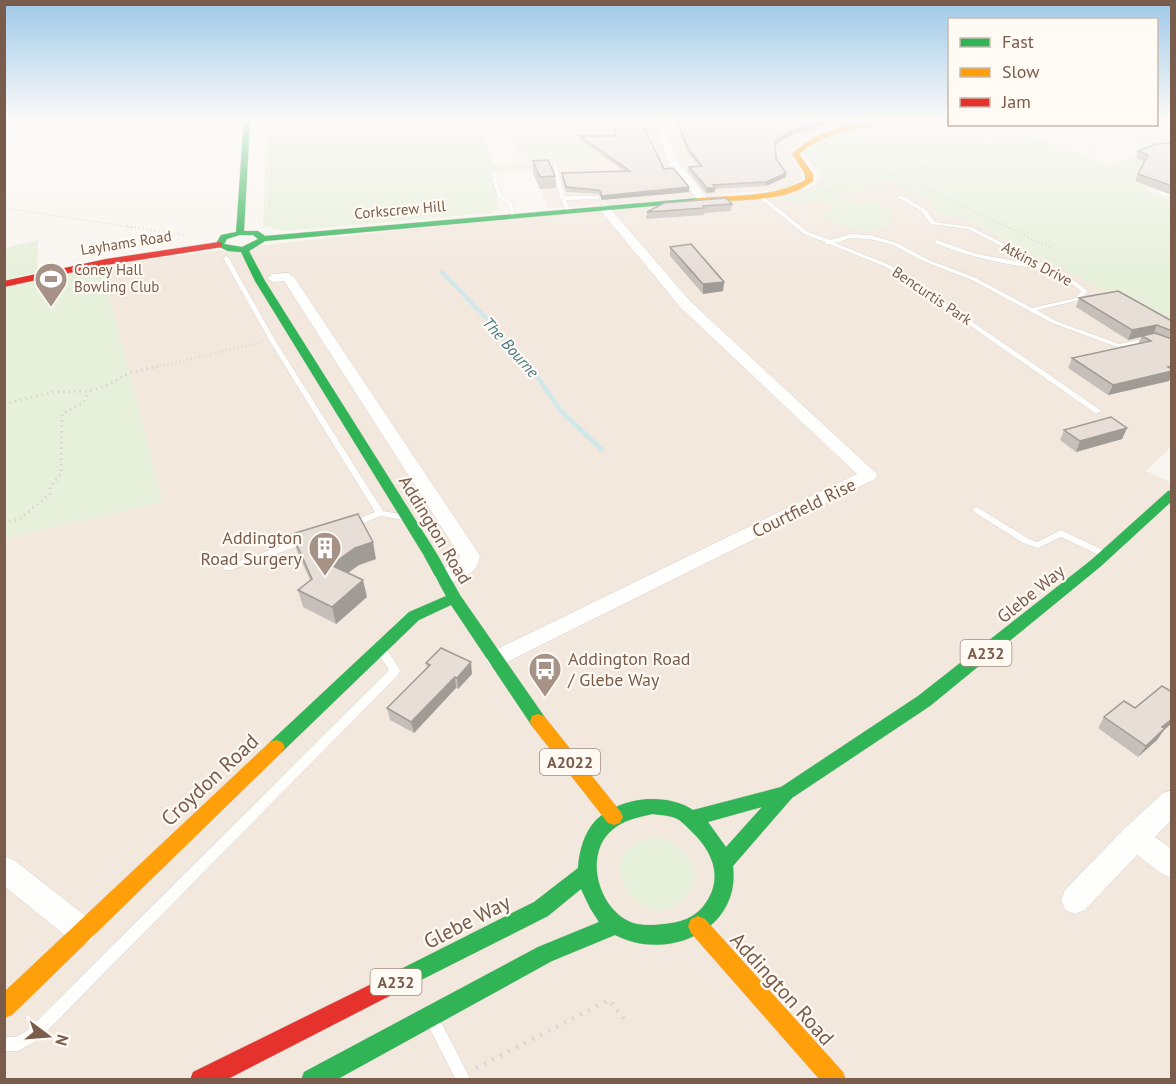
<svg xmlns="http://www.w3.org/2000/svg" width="1176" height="1084" viewBox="0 0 1176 1084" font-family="'PT Sans',sans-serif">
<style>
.residential{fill:#f2e8de}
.commercial{fill:#f6e8e1}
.green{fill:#e7f0db}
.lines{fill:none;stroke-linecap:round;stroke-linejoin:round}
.stream-far1{stroke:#d0e8ea;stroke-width:4}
.stream{stroke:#d0e8ea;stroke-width:4.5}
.lane-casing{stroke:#d7d1cb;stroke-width:1}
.street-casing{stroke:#d7d1cb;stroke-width:1}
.fast-casing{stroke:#d9d2cb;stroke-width:1}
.slow-casing{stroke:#d9d2cb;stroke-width:1}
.jam-casing{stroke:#d9d2cb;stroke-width:1}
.path-far3{stroke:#dcd5d0;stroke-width:1.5;stroke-dasharray:1 2;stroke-linecap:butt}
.path-far2{stroke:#dcd5d0;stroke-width:2;stroke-dasharray:1 3;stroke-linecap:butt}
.path-far1{stroke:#dcd5d0;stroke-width:3;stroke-dasharray:1.5 4;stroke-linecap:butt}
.path{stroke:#dcd5d0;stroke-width:4.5;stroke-dasharray:2 7;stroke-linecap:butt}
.lane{fill:#fefefd;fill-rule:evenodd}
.street{fill:#fefefd;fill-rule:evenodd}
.fast{fill:#30b455;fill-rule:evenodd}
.slow{fill:#ff9f0a;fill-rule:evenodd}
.jam{fill:#e5322d;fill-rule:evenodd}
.wall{fill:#c6bfb9}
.shaded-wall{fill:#a19b96}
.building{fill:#e6ded7;stroke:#a19b96;stroke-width:1.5}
.labels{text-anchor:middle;stroke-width:4.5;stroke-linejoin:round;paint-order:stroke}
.far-street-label{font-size:15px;fill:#7a5c4d;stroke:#fffaf3}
.far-poi-label{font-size:15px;fill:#7a5c4d;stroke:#fffaf3;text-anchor:start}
.far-water-label{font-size:16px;font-style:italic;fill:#437c86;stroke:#fffaf3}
.shield{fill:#fffaf3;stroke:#a28b7f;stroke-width:1.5}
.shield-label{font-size:16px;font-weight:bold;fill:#7a5c4d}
.street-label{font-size:18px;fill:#7a5c4d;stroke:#fffaf3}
.poi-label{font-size:18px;fill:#7a5c4d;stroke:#fffaf3;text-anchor:end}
.near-street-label{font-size:21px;fill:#7a5c4d;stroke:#fffaf3}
</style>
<rect width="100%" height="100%" fill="#f9f5f0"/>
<g class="residential">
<path d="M588,119H944L807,139L792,148L790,154L802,172L803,179L785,189L609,205L603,203L590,177L558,162L596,160Z"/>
<path d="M893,177L965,218L1171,326V447L1146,471L1172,483L1171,1079H5L4,538L163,502L101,266L212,251L454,224L806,189L814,185L817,179Z"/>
</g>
<path class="commercial" d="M558,162L590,177L604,204L548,208L528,163Z"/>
<g class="green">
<path d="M267,119H588L597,160L529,163L526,157H510L517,154L506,128L481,129L494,165L528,163L530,170L491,172L499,209L491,213L285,231L263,226Z"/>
<path d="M1157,119H1171V141L1148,149L1128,138L1120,139L1104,133L1052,125L1156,124Z"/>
<path d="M949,122L950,124L979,125L956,130L957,132L978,126L991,131L970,136L971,137L993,131L1006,136L985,141L980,140L984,143L982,146L1016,135L1031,136L1107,164L1140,155L1171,181L1145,189L1155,195L1171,200V326L965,218H955L934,212L930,202L888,179L877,182L883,186L838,196L847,200L876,203L893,211L889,226C882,227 878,231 871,232C861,233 834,222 824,218L820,213L832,209L825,202H784L775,199C791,194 814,197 823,180L803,153C821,124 917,124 949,122Z"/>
<path d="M38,240L37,272L5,280L4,248Z"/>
<path d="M101,266L163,502L5,538V287Z"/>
<path d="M660,838C686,846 711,877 682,900C635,939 581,841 660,838Z"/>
</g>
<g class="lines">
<path class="stream-far1" d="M442,272L485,317L517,356L532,368"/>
<path class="stream" d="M530,366L560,410L602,450"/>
<g class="lane-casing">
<g id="lane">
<path d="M553,165L557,166L565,196H597L599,197V199L566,200L572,211L567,212L560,198Z"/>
<path d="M492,177L496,178L502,195L512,203L516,217H512L507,204L497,196Z"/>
<path d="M1158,190L1172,195V198L1156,193V191Z"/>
<path d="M759,193L808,232L830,240L851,234L870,235L897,243L929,260L976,278L1032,308L1076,298L1081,291L1064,278L1042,267L1039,269C1003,264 969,257 935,243V241L937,240L977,254L1038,265L968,229L931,224L921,211L897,197L902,196L925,209L935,222L971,227L1068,276L1088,291L1080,300L1037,310L1056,321L1119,344L1151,337L1154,339L1151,341L1117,347L1052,323L972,280L925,262L893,245L870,239L851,238L835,243L890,265L1102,411L1098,413H1095L886,267L829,244H825V242L804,234L757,196L756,195Z"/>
<path d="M226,256L229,258L275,340L383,511L406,515L407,517L406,519L403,520L381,516L354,527H348L347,525L348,523L375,512L269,340L223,258Z"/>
<path d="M977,507L1029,539L1037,542L1061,530L1105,551L1107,553L1105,555H1099L1061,537L1038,548L1023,543L974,512L973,510L974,508Z"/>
<path d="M304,538L308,541L307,543L231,570H225L223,568L225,566Z"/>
<path d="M381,646L385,647L399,668L400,671L399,674L38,1040L18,1051H4V1037H16L28,1030L389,670L376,650L377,647Z"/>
<path d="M437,1022L442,1024L471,1080H456L430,1029L432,1024Z"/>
</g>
</g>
<g class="street-casing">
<g id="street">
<path d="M653,119H662L679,163L707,197V201H699L669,164Z"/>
<path d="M604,205L608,206L691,302L878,475L875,479L497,667L489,665L486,659L489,653L857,474L681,308L600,210V206Z"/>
<path d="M288,273L294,277L477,551L480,556C479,560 477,567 474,570C465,578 448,585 437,582L434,577L437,572L458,561L460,556L284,281L273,282L267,278L273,274Z"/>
<path d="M1172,790V819L1155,837L1172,849V878L1162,874L1137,855L1085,910L1075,914L1065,910L1061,900L1065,890L1125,828L1163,793Z"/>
<path d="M4,856L14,860L92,921L97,931L92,941L82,945L72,941L4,886Z"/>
</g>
</g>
<g class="fast-casing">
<g id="fast">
<path d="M244,119H250L244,231H258L265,236L698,198L702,200L698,202L265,241L249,251L265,281L437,554L460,595L544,716L546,721L544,726L538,728L532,726L451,605L419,620L282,752L276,754L270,752L267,747L270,742L409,612L446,596L423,554L255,281L241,252L228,251L215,245L221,235L236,232ZM240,235H253L258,239L242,247L224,244L227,239Z"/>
<path d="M1172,490V501L1100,567L930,706L792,798L733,866C741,931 667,962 615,935L552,961L336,1080H301L304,1072L538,947L599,922L590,908L581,889L548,916L407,987L400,990L393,987L390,980L393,973L534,902L578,868C579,851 584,833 596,820C621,797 665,792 693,810L781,787L918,696L1090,561L1168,491ZM762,807L726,847L708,822ZM652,814C659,815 668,815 675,818C681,820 687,827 692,832C712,851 723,876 707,901C697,917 683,922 665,924C655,925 643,926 633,923C599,911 583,856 611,831C623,820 636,818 652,814Z"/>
</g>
</g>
<g class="slow-casing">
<g id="slow">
<path d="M950,119V122C898,124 840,120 799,154L813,174V181C787,203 731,200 698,202L694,200L698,198C733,195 774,198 805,180V174L792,154C830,116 899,119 950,119Z"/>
<path d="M538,714L544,716L620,811L623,817L620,823L614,825L608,823L532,726L530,721L532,716Z"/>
<path d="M276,740L282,742L285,747L282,752L12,1015L4,1018V992L270,742Z"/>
<path d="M698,916L705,919L843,1072L846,1080H820L691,933L688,926L691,919Z"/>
</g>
</g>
<g class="jam-casing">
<g id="jam">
<path d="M219,242L222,243V247L106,265L4,287V281L106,259Z"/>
<path d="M400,970L407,973L410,980L407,987L226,1080H190L193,1072Z"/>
</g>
</g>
<g class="path-far3">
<path d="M473,119L491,168"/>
<path d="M1052,126L1099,134L1132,149"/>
<path d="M1036,131C1058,150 1089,150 1116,155"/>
<path d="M817,193L856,181L900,172"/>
<path d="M4,208L137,228"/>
<path d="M265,221L269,218L273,119"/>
<path d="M1009,228L918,184L900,172L1052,126L1046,124"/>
</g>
<g class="path-far2">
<path d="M127,226L184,235"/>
<path d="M1006,226L1055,250"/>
<path d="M152,368L262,342"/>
</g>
<g class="path-far1">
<path d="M4,404L53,392L89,391L108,385L129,373L158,366"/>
<path d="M4,523L20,519L50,494V487L61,474L62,414L84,402L89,391"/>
</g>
<path class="path" d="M476,1068L609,1000L625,1020"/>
<use href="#lane" class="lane"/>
<use href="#street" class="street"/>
<use href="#fast" class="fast"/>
<use href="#slow" class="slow"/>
<use href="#jam" class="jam"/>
</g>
<g class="wall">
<path d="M610,119H640L664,169L689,192L601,200V196L598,194L566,192L562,178V173L624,171L580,140V136H615Z"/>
<path d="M674,119H864L838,121L791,135L775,145L776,159L786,177L766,186L715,189V192L706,193L688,171L689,167L699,166L689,154Z"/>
<path d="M1172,143V195L1135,181L1144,162L1136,158L1138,151Z"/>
<path d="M533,161L555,176L556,188L540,189L533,173Z"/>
<path d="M732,204L731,211L704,213V215L646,219L647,212Z"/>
<path d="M670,247L724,282L723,291L703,294L670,256Z"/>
<path d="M1079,298L1172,321V375L1169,381L1108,395L1068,368L1072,358L1138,344L1141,337L1128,340L1076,307Z"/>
<path d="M1127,428L1122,439L1076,452L1060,440L1064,430Z"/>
<path d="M292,534L376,559L359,565L348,573L367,597L336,624L303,607L298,590L310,580L297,551Z"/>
<path d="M426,663L472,674L458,689L456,688L414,733L390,720L387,708L427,668Z"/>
<path d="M1172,692V723L1164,730L1157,740L1138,757L1098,728L1104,717L1135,708Z"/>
</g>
<g class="shaded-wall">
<path d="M832,119H864L838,121L791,135L775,145V141L791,131Z"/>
<path d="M786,173V177L766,186V182Z"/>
<path d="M689,187V192L601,200V196Z"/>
<path d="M707,188H715V192L706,193Z"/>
<path d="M724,282L723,291L703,294V284Z"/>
<path d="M1157,325L1153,335L1142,336L1141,337L1128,340L1132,330Z"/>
<path d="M1172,366V375L1169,381L1108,395L1113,385Z"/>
<path d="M1127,428L1122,439L1076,452L1080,441Z"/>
<path d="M373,542L376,559L359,565L335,582L331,565L355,548Z"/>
<path d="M363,580L367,597L336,624L332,607Z"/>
<path d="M471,662L472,674L458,689L457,678Z"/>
<path d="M455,677L456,688L414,733L411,722Z"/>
<path d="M1172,719V723L1164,730L1157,740L1138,757L1146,746L1162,727Z"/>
</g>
<g class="building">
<path d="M612,119H640L664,169L673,168L689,187L601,196V192L598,190L566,187L562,173L630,171L580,136H616Z"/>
<path d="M676,119H832L791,131L775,141L776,159L786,173L766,182L713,185L715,188H707L689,167L702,166L689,150Z"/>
<path d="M1172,143V186L1138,174L1148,155L1138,151L1157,144Z"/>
<path d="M548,160L555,176L540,177L533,161Z"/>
<path d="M726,198L732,204L703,206L704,208L647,212L664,203Z"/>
<path d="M691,244L724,282L703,284L670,247Z"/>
<path d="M1118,291L1172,321V331L1157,325L1132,330L1079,298Z"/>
<path d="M1155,333L1172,339V366L1168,367L1172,369V371L1113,385L1072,358L1151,341L1142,336Z"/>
<path d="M1111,417L1127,428L1080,441L1064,430Z"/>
<path d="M358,514L373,542L355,548L331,565L363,580L332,607L298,590L312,579L292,534Z"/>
<path d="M441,648L471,662L457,678L455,677L411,722L387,708L430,665L426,663Z"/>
<path d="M1162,686L1172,692V719L1162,727L1165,728L1146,746L1104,717L1124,701L1135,708Z"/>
</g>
<linearGradient id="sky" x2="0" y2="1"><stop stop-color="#9ec9e9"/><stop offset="0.44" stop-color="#fcfaf8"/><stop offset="1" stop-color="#fcfaf8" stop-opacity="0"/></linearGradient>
<rect width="1176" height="271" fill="url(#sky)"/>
<defs>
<g id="stadium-pin" transform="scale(1.725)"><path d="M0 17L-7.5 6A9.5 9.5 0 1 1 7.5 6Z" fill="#a69286" stroke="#fffaf3"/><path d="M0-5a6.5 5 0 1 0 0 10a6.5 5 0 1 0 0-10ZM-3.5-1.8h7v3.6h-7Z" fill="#fff"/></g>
<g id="building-pin" transform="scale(1.725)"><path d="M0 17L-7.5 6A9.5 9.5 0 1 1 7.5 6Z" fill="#a69286" stroke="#fffaf3"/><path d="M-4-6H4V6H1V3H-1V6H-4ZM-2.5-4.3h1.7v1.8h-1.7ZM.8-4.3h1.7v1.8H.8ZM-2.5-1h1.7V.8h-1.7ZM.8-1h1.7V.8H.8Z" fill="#fff"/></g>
<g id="bus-pin" transform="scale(1.725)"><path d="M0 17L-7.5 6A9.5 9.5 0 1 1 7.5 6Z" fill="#a69286" stroke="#fffaf3"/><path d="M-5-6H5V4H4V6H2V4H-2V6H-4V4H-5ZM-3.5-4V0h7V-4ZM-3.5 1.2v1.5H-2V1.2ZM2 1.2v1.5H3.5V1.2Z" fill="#fff"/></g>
</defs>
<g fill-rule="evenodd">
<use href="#stadium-pin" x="51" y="279"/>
<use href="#building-pin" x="325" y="548"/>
<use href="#bus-pin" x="545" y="669"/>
</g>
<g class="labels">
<g class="far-street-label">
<text transform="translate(400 210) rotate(-5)" y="5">Corkscrew Hill</text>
<text transform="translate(126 243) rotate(-9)" y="5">Layhams Road</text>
<text transform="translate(1037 264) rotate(28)" y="5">Atkins Drive</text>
<text transform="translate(932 296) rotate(34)" y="5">Bencurtis Park</text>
</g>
<g class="far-poi-label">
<text x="74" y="275">Coney Hall<tspan x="74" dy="17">Bowling Club</tspan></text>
</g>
<g class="far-water-label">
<text transform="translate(511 347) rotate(48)" y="6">The Bourne</text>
</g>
<g class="shield">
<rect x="960.5" y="640" width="51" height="26" rx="4.5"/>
<rect x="540" y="749" width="60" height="26" rx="4.5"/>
<rect x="370.5" y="969" width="51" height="26" rx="4.5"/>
</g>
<g class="shield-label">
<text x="986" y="659">A232</text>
<text x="570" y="768">A2022</text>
<text x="396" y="988">A232</text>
</g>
<g class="street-label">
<text transform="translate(804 508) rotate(-26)" y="6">Courtfield Rise</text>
<text transform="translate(435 530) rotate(59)" y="6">Addington Road</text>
<text transform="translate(1031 594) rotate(-39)" y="6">Glebe Way</text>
</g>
<g class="poi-label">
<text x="302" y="544">Addington<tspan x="302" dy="21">Road Surgery</tspan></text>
<text x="568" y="665" text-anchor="start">Addington Road<tspan x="568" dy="21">/ Glebe Way</tspan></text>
</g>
<g class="near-street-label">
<text transform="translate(210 780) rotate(-43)" y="7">Croydon Road</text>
<text transform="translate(467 922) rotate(-27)" y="7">Glebe Way</text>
<text transform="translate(782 989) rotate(48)" y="7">Addington Road</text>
</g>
</g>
<rect width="1176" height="1084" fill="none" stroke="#7a5c4d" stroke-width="12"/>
<rect x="948" y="18" width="210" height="108" fill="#fffaf3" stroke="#cabbb1" stroke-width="1.5"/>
<rect x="960" y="38" width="30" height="9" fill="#30b455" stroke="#cabbb1" stroke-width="1.5"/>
<text x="1002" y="48" font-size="18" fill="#7a5c4d">Fast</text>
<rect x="960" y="68" width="30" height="9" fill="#ff9f0a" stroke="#cabbb1" stroke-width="1.5"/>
<text x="1002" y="78" font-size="18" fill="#7a5c4d">Slow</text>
<rect x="960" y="98" width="30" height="9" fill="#e5322d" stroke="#cabbb1" stroke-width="1.5"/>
<text x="1002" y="108" font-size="18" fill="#7a5c4d">Jam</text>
<g transform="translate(48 1036) rotate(106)" stroke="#fffaf3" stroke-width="4.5" paint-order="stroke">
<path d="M0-4.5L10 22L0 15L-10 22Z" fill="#7a5c4d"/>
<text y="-9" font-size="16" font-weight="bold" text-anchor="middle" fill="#7a5c4d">N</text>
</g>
</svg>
